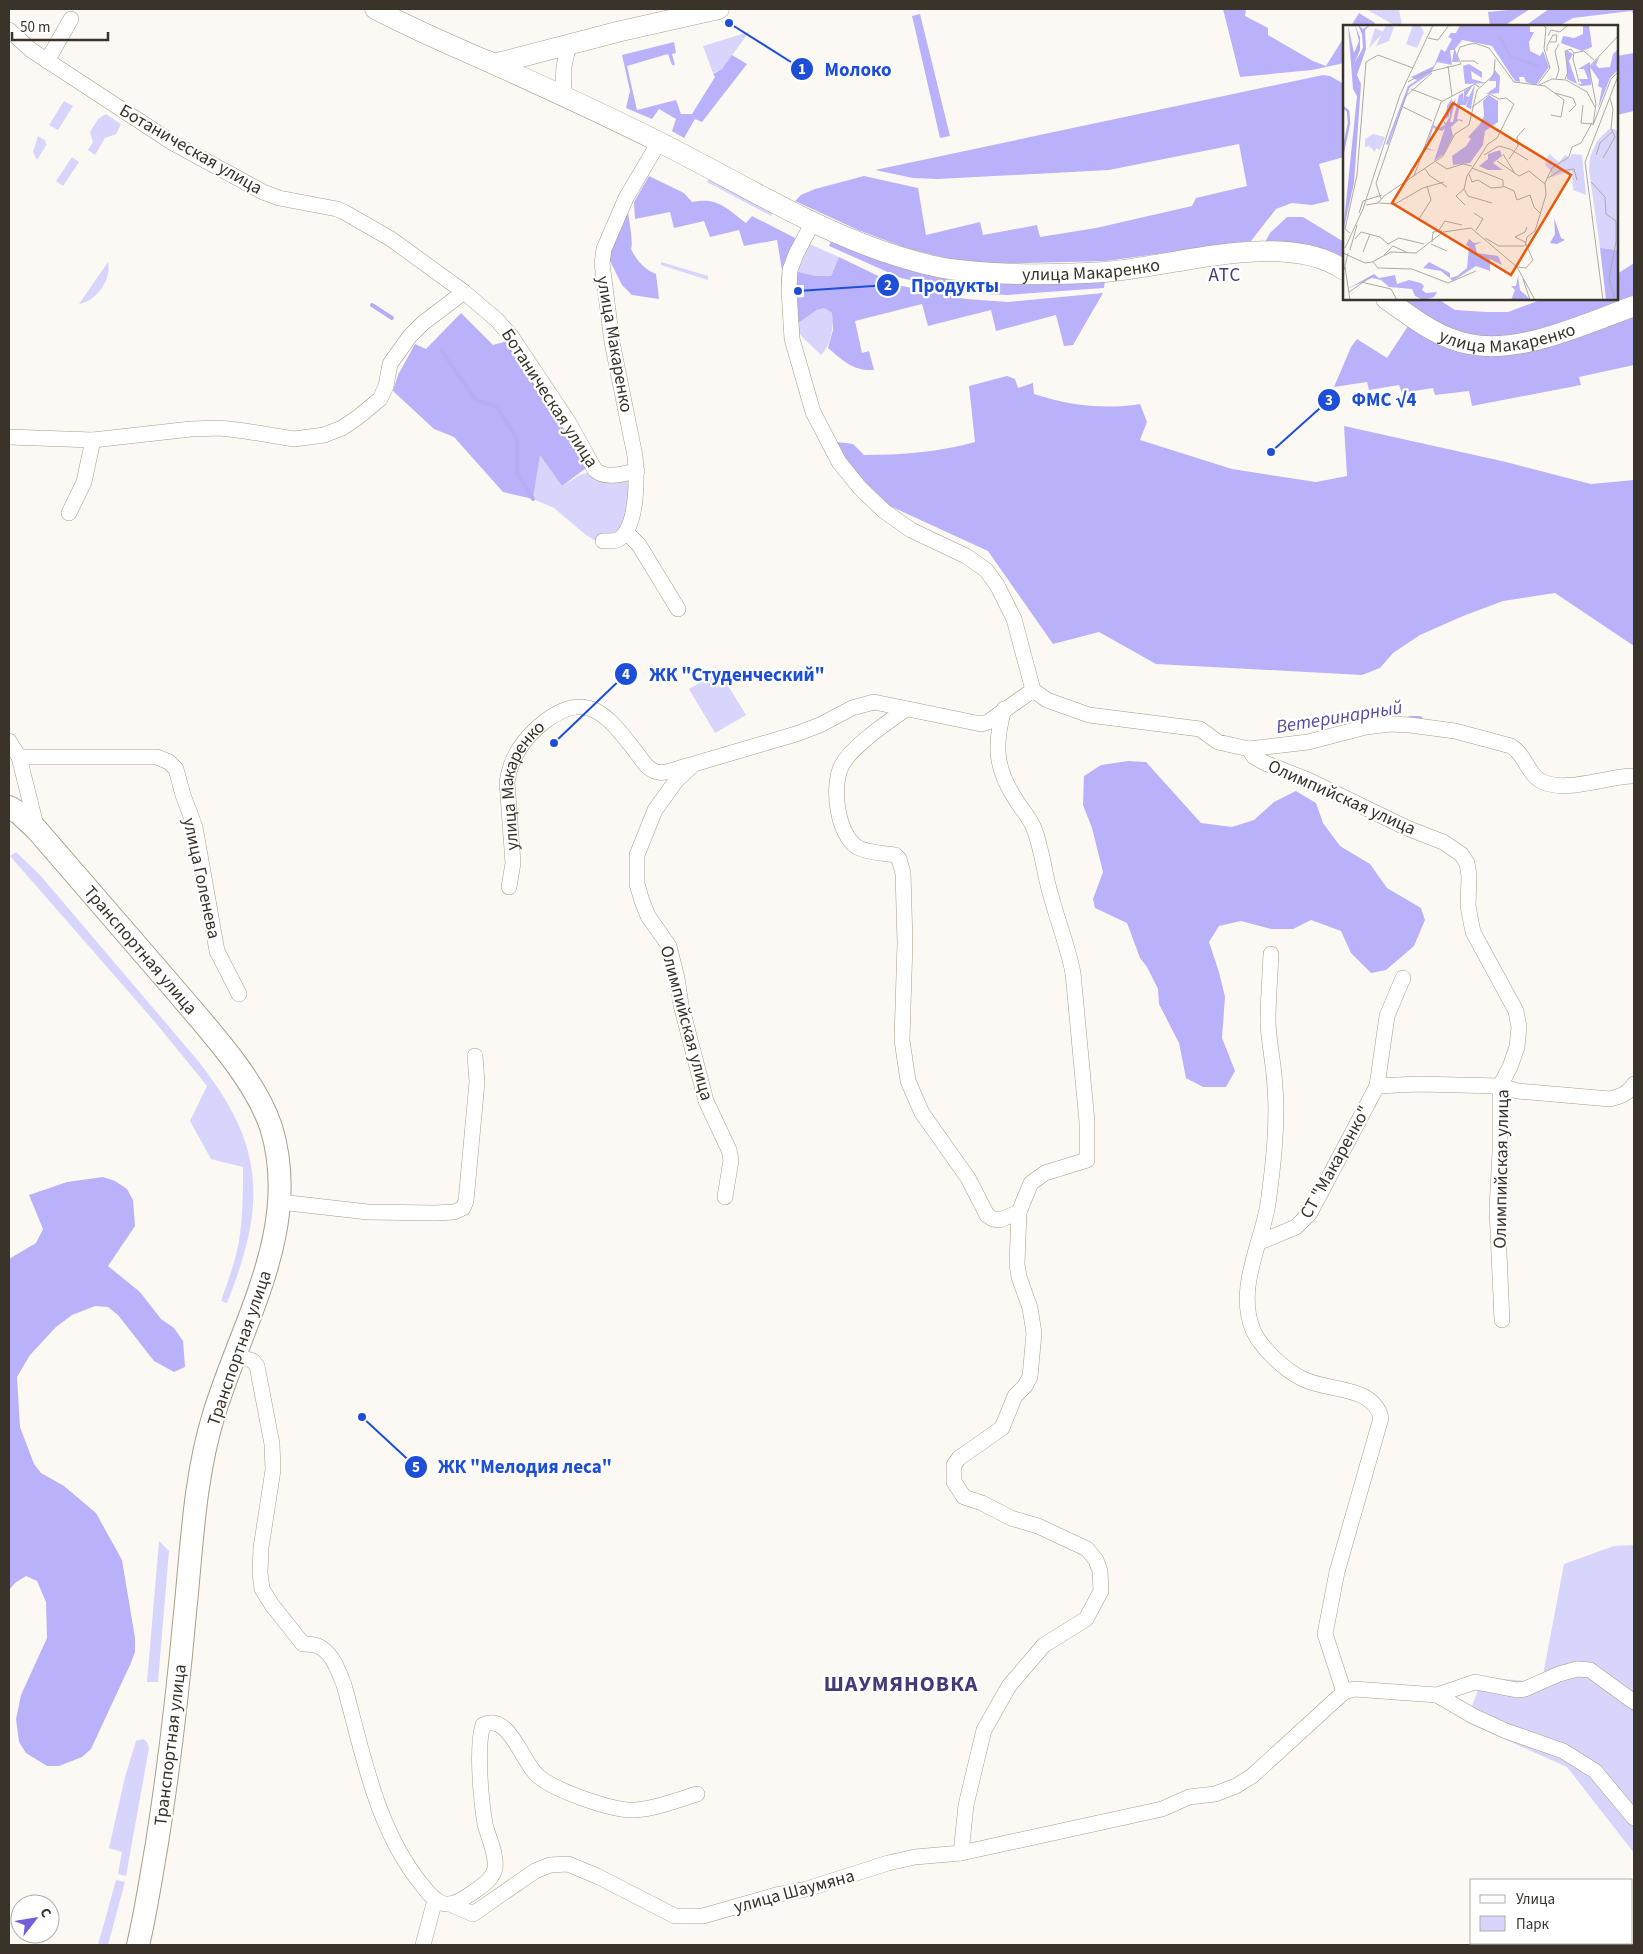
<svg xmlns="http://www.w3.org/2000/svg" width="1643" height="1954" viewBox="0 0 1643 1954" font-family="'Source Sans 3',sans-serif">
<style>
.green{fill:#d7d5fb}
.forest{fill:#b9b2fa}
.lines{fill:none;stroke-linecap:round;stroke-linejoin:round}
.stream{stroke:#b5aef6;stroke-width:4}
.minor-casing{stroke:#ac9d85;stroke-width:16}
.tertiary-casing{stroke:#ac9d85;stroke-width:21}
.secondary-casing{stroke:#ac9d85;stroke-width:24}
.minor{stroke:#fff;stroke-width:15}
.tertiary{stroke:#fff;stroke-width:20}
.secondary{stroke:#fff;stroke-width:22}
.labels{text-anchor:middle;stroke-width:4.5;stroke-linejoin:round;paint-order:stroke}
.street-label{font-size:18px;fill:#393329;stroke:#fff}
.neighbourhood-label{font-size:19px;letter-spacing:1px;fill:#433a77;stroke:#fff}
.water-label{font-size:19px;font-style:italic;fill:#56489b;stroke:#fff}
.district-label{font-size:22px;font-weight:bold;letter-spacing:1px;fill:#433a77;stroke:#fff}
.inset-river{fill:none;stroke:#b5aef6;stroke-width:2.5}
.inset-road{fill:none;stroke:#aeaaa3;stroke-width:1}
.view{fill:#e8590c;fill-opacity:0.15;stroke:#e8590c;stroke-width:2.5}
.inset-edge{fill:none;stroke:#393329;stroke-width:2.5}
.leader{fill:none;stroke:#1d4ed8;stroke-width:2}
.callout-dot{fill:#1d4ed8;stroke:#fff;stroke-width:2}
.mark-label{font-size:15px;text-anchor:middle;font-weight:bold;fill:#fff}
.callout-label{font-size:19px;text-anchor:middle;font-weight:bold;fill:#1d4ed8;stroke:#fff;stroke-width:4.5;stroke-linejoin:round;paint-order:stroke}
</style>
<rect width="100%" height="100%" fill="#fcf9f4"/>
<g class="green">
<path d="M1366,9H1399L1402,26H1396Z"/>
<path d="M749,32L722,69L713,73L703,46Z"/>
<path d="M64,101L73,106L58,130L49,125Z"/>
<path d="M106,114L121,124L116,134L105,138L95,155L88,150L93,142L90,132L98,119Z"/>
<path d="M38,136L46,141L45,143L47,144L37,160L33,152Z"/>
<path d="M72,157L79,162L63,186L56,181Z"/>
<path d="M712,175L774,210L771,216L707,182Z"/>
<path d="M807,243L839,257L831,276H816L795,271Z"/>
<path d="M108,262C112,280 96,301 79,304Z"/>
<path d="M661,262L708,276V280L661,265Z"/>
<path d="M824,308L832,313C833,329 832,343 821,355L803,338L794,326L817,310Z"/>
<path d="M540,454L562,486L580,475L595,470L637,471L626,532L603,541L594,540L586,535L554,508L533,499Z"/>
<path d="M719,671L746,715L715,733L689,689Z"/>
<path d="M16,852L40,875L199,1062C266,1147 266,1205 227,1303L221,1301C229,1279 237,1257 240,1234C243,1211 243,1190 243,1167L211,1159L190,1121L207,1086L155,1022L10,856Z"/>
<path d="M159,1541L169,1551L158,1682H147Z"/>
<path d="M1634,1545V1853L1567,1767L1466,1722L1483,1677L1526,1681L1543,1675L1564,1564L1614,1546Z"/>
<path d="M143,1739L147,1742L149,1748L126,1876L118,1874L122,1852L109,1848L125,1777L136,1741Z"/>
<path d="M116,1880L125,1882L108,1945H98Z"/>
</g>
<g class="forest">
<path d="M1223,9H1246L1245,16L1268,28V35L1313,61L1326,66L1344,37V63L1312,70L1240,77Z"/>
<path d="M1518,9H1530L1504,26H1490L1488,12Z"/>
<path d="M1549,9H1634V14L1631,11L1573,18L1559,26H1525Z"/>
<path d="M1359,13L1375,23L1374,26H1351Z"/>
<path d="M920,14L950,136L940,138L913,20L912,16Z"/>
<path d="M674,42L676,53L672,54L675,65H672L668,54L627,66L637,110L676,100L681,114H692L715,77L713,74L722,69L732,55L747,64L702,122L695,119L684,138L672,131L676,119L659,109L652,119L626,108L630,91L622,55Z"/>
<path d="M1634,53V111L1617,115V56Z"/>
<path d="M1323,75L1330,76L1344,84V157L1319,164L1329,201L1312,205L1292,203L1276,209L1251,241L1106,261L980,264L949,259L906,248L858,230L795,201L801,195L815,189L864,176L918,188L926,235L980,222L983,235L1037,225L1040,237L1096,228L1192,206L1196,198L1247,186L1239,144L1109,170L938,179L913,178L875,170Z"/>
<path d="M649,176L684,193L692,202C718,197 726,208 746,223L752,216L797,239L785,287L781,286L782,270L777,240L744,246L739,230L710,237L704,221L674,228L670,212L635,219L634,202Z"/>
<path d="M626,198C627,210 634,241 631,249C637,261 644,269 656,274L659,299L632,295L622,285L604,249Z"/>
<path d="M1287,217H1303L1344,242V262L1264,244L1270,233Z"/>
<path d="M833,236L887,259L1105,280L1104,288L1007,295L967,293L901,278L829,246Z"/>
<path d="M839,257L897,285L966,299L1008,302L1103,293L1073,345L1064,346L1056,315L996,331L991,310L928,326L922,304L855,321L862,353L869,351L874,370C852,371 844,361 828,348L833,330L832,313L824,308L817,310L794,326V298L804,297V285H794L795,271L816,276H831Z"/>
<path d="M1634,263V299C1589,316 1516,349 1468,335C1443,328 1422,313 1401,299H1438L1455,310L1486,312H1508L1543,299H1617V274Z"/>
<path d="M461,313L493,345L504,342L511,336L593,463L562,486L540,455L533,499L503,492L454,437L434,429L393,391L398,375L415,344L426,349Z"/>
<path d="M1634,314V365L1579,377L1581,385L1472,406L1469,391L1435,395L1433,388L1402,393L1399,385L1369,390L1367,382L1334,387L1351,347L1357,339L1387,358L1410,323L1471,352Z"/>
<path d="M1007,376L1015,379L1018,388L1033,383L1034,394C1068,405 1104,410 1140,404L1147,422L1140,440L1232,469L1316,482L1347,476L1344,426L1506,462L1591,484L1634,480V646L1555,593L1503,601L1463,616L1420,635L1393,653L1380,668L1362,675L1156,664L1099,632L1053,644L988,551L890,506L867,484L830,441L853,444L864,455C902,455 939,452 975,442L969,386Z"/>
<path d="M1128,761L1146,762L1201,823L1232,827L1254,820L1274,802L1296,791L1316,803L1323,823L1340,846L1370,864L1387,888L1421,908L1425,920L1414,946L1386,970L1371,973L1351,953L1341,931L1311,920L1293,929H1271L1241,921L1219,926L1209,942L1219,972L1225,997L1222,1038L1235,1071L1226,1087H1203L1186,1078L1179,1043L1159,1004L1158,989L1147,967L1140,958L1127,923L1095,908L1093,899L1103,872L1092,828L1083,805L1084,776L1101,765Z"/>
<path d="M103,1177L115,1181L127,1189L133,1200L135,1226L108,1266L140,1292L161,1319L174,1328L183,1341L185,1367L174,1372L154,1361L118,1315L108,1307L95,1306L72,1315L56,1327L30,1355L17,1377L20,1427L34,1464L41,1473L64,1486L96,1513L122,1560L135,1638V1652L130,1665L91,1749L82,1757L59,1766H47L26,1753L19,1742L16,1719L21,1695L47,1638L46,1602L37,1581L26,1576L15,1583L9,1590V1259L36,1243L43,1229L29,1195L67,1182Z"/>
</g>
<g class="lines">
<g class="stream">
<path d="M372,305L392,318"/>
<path d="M441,350L475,399L497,407L517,439V473L533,499"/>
<path d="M1410,718H1420"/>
</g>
<g class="minor-casing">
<g id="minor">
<path d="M9,30L31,50L173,143L263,192L279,198L337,209L344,212L391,239L464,292L497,320L511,336L569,423L595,470C607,480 623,473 637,471"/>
<path d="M47,61L71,19"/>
<path d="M565,98C562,76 563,64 570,43"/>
<path d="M813,222L796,254L790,270L789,290L792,339L813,412L839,462L860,488L884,511L911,530L966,556L986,570L997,585L1014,619L1033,690"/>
<path d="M9,437L93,440L191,429L220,428L245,431L294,439L324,435L342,428L357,418L380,399L386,386L390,364L410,336L423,323L464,292"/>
<path d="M69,513L84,482L93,440"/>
<path d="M626,532L639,545L678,609"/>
<path d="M603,541C609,541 614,542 619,539C638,527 637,476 635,456L612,342L602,263L604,249L626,198L659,142"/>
<path d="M906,709C888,722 852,746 842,765C831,785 837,834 857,847C867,853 884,853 895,855L899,859L903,873L905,942L902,1040L908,1081L922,1113L968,1178L987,1215L993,1219L1000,1220L1019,1212L1031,1183L1045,1173L1087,1160V1122L1073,973C1068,947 1058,922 1051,896C1044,873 1042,847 1033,826C1028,816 1021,808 1016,800C995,768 994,745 1004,709"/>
<path d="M9,741L19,757L37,829"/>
<path d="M1249,749L1254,757L1265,763L1308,780L1407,828L1443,842L1461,854L1467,863L1469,876L1468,906L1473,932L1516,1011L1519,1027L1517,1047L1510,1067L1500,1086V1152L1497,1209L1502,1320"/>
<path d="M19,757H157L169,762L176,769L183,795L195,827L217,951L239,994"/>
<path id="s1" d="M509,887L513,863L507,782C511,756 524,738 544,722C588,688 609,717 636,752C641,758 646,768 654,771C663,776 681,767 690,765"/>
<path d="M1271,954C1270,977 1268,1000 1268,1023C1269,1044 1274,1065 1275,1087C1278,1125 1273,1167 1268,1204C1261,1245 1236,1289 1253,1330C1260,1347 1285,1370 1301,1378C1325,1392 1373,1384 1381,1418L1337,1572L1325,1634L1344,1692"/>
<path d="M1377,1086L1418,1084L1500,1086L1518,1091L1610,1099C1621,1096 1628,1094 1634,1084"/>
<path d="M725,1197L731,1160L729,1150L706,1101L681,1005L677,978L669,946L648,916L642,901L637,884V855L655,810L676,781L694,764L796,734L820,725L852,708L874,702L981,724L988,722L1033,690L1047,700L1089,715L1200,729L1218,742L1249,749L1308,742L1366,727L1390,724L1410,725L1455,731L1511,746C1525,755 1527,771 1538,779C1560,796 1610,775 1634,776"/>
<path d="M280,1202L368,1212L435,1213L454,1212L463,1208L466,1201L477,1082L475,1056"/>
<path d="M1260,1242L1296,1227L1310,1213L1377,1086L1387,1016L1403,978"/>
<path d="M235,1355L253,1361L257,1366L272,1444L273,1470L261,1548L260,1573L262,1589L272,1605L303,1644C308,1644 315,1644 320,1647C333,1654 339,1672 344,1685C363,1753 376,1829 422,1885C428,1893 435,1902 445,1904C454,1905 462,1900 469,1895C479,1888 493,1880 495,1868C497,1854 488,1837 485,1824C481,1800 476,1747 483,1725C509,1712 522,1762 537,1775C553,1790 612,1811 634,1810C655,1809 677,1800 697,1794"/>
<path d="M1437,1695L1473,1716L1506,1731L1563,1751L1595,1771L1634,1818"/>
<path d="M961,1853L966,1805L984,1730L1009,1686L1044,1645L1086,1619L1101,1591L1100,1571L1096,1560L1087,1549L1038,1526L1011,1518L982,1503L964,1497L954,1482V1465L959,1458L1002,1428L1015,1396L1025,1386L1030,1377L1034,1333L1030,1308L1019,1277L1017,1264L1019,1212"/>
<path d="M450,1904L473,1914L535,1871L550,1865L568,1864L597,1876L675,1916H703L780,1894L807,1889L888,1863L915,1857L961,1853L1162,1809L1189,1797L1215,1794L1236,1786L1252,1776L1344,1692L1354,1689L1437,1695L1475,1682L1517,1690L1525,1689L1559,1674L1577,1669L1590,1670L1634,1702"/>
<path d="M423,1945L435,1900"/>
</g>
</g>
<g class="tertiary-casing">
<g id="tertiary">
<path id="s2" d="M375,9C411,28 450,45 487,61C546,88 604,114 661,143C735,180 806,225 885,252C906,259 928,266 950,269C1001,276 1054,275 1105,272C1172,267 1286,229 1344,270"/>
<path d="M488,61L494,64L621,31L719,9"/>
<path id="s3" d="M1386,299C1412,317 1437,338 1469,344C1519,355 1588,323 1634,306"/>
</g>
</g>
<g class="secondary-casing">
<g id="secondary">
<path id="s4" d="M9,807L19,813L37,830C84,884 131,938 177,992C209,1030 255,1079 271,1127C302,1227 243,1320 214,1414C194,1479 192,1546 185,1613C178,1690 169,1767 157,1843C151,1877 146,1912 138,1945"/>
</g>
</g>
<use href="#minor" class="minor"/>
<use href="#tertiary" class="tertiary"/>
<use href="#secondary" class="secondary"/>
</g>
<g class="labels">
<g class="street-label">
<text transform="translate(191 149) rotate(30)" y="6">Ботаническая улица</text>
<text dy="6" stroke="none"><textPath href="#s2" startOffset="774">улица Макаренко</textPath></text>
<text dy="6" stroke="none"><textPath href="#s3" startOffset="134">улица Макаренко</textPath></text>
<text transform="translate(615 344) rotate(80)" y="6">улица Макаренко</text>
<text transform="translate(550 398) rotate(57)" y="6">Ботаническая улица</text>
<text dy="6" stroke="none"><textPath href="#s1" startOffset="106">улица Макаренко</textPath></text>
<text transform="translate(1342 797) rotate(24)" y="6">Олимпийская улица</text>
<text transform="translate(202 878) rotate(78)" y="6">улица Голенева</text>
<text dy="6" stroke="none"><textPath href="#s4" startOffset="195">Транспортная улица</textPath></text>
<text transform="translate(687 1023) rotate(75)" y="6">Олимпийская улица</text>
<text transform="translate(1335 1162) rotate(-61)" y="6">СТ "Макаренко"</text>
<text transform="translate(1501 1169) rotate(-89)" y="6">Олимпийская улица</text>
<text transform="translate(239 1348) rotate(-71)" y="6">Транспортная улица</text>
<text transform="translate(170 1745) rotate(-83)" y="6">Транспортная улица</text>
<text transform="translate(794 1891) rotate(-15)" y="6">улица Шаумяна</text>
</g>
<g class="neighbourhood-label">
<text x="1225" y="281">АТС</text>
</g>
<g class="water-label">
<text transform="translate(1339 716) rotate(-9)" y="7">Ветеринарный</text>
</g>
<g class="district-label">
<text x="901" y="1691">ШАУМЯНОВКА</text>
</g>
</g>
<g transform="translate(1343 25)">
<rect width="275" height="275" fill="#fcf9f4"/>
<path d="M43,0L51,2L46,16L33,21ZM70,0H77L81,7L74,23L63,19ZM32,3L41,7L26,23ZM266,104H272L275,108V225L257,223L246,145L247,132L254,116ZM30,109L42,112L37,125L33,123L32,127L26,121L22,122V114ZM206,129L216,137L222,130L227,133L229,129L239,130L243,170L230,165L229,146L208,152V146L202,140Z" fill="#d7d5fb"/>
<path d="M117,0H187V7H191L186,17L187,26L197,31L200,26L206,42L193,60L183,57L181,52H176L177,57L172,56L149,21L119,15L112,24L116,37H109L111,25H107L109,40L94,37L88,48L67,62L45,120L43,119L65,61L74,55L68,52L91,41L98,24L102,27L109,14L105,12L108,8H113ZM240,0H246L249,22L239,26L218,18L220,11L231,13L240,9ZM275,24V45L267,53L255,84L259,63L255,61L256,55L247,42L256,32L253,40L256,43L267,42L270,29ZM223,25L230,29L226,36L234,59H239L236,54H245L241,44H235L247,37L248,60L238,61L224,54ZM126,39L139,47V53L128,46L129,54L143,58L122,59L120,41ZM152,45L157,51L156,68L143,69L153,62V56H146ZM132,59L128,84L123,82L126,73L123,80H117L114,94L120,95L119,97L116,95L108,102L110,111L101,129L91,136L102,103L99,106L90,103L84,123L92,126L82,124L90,100L96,103L102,100L100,96L103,98L107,91L106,85V91L103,94L104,81L109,73L108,81L113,73L107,97H110L116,70L120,68V78L121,66L130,60L123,71L126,72ZM146,70L155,76V97L142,106L140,120L127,138L110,140L109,131L123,121L128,114L125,112L137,99L141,91L140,76ZM157,125L159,131L150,138L160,145H145L136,141L145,134V129ZM126,214L131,218L139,217L132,220L134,228L155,231L159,240L147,234V246L133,241L110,256L98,246L80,243L86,237L107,248V253L114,251L124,243L126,222L123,220ZM257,223L275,225V275H263ZM31,249L36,253L52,250L54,259L66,255L78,258L81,261L79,265L83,268L94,267L91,272L80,275L72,271L69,264L46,262L38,255L29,253L4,264ZM175,251L177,265L188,275H168L172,265L168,261H173Z" fill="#b9b2fa"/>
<path d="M5,0L11,28L16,16L12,0L17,12V25L11,39L20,23L19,9L15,0L20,4L27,0L22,5L23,24L14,50L18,59L11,158L0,207L14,71L10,64ZM211,193L218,213L222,215L214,219L207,218L212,209Z" fill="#b5aef6"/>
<path class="inset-river" d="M157,12L167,31L196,41M0,82L5,86L6,98L0,127"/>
<path class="inset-road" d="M205,11L208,5L217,7L225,0M275,11L246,42L253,79L250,100L268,54L275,47M85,13L95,15L106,0M204,26V21L210,10H214L213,17H207M118,36H131L135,39M105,41L109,71M213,54L216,45L212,26L216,19M222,54L225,47L222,26L228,24L231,28M65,57L81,48L118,39L114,30L117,22L131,18L146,23L171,57L202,61L221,75L218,92L208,90M236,57L230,34L231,28L241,26L251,35M195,59L207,43L201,24L203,3L200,0M196,60L209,54L223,55L244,67L252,82M68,64L99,76M212,68L230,73L233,80L226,87M240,80L238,98L249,99M60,82L89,96M129,82L147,69L156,74L163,73L171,79L154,113L145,119L124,151L121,164L125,171L149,178M160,129L171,147M141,130L156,121L167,124L185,135M253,130L257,118L270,106M260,133L272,112L268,103L270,84L267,73M166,134L175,121L174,112L182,103M154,136L176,151L186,146L202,159M93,137L104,144L120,139L129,141M82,144L87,151L104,162M126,149L129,157L135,155L148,163L160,162V155L129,143M71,151L98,77L132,59L136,62M205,153L216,146L231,144L234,155M248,157L262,172L263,189L273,196V217L266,253L272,275M160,161L171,166L174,175L187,170L191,182L197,188M121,164L113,171L122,180M38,174L33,158L63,71L89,48M36,178L52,179L80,163L101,157M23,180L35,178L41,171L100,131L112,109L126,100L134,65L151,50L152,34M16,188L20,176L39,170M131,188L140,194L133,205M76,194L88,175L84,161M96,205L102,196L119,200M7,208L2,204L14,150L23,37L35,30L70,43M142,213L156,221H181M12,214L18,207L37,212L45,219L56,213L81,219M89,217L90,207L99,206M88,219L104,226M182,221L184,212L192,206L203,170L202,158L209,143L226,132L229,122L238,118L249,98M2,223L20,184L57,70L90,0M7,225L14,200M20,227L27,209M0,228L22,238L29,237L48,227L73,228L100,207L128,203L174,242L192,275M41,230L50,221L63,227M30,237L35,243L69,244L105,258L133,246M2,242L7,275M174,242L183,243L190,235L182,217L172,212L182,207L184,202M1,245L5,228M180,254L187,275M18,257L48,264L54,275M6,267L29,251M260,275L242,137L275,51"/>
<path class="view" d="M110,78L228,150L168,250L49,178Z"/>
<rect width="275" height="275" class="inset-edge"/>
</g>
<path class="leader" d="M729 23L802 69M798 291L888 285M1271 452L1329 400M554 743L626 674M362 1417L416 1467"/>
<g class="callout-dot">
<circle cx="729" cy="23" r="5"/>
<circle cx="798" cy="291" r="5"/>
<circle cx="1271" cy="452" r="5"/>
<circle cx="554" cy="743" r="5"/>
<circle cx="362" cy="1417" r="5"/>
<circle cx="802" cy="69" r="12"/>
<circle cx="888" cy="285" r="12"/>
<circle cx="1329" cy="400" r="12"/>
<circle cx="626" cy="674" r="12"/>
<circle cx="416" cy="1467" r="12"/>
</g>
<g class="mark-label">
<text x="802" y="74">1</text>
<text x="888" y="290">2</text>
<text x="1329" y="405">3</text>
<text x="626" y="679">4</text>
<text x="416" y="1472">5</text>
</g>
<g class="callout-label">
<text x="858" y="76">Молоко</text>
<text x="955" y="292">Продукты</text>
<text x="1384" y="406">ФМС √4</text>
<text x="737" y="681">ЖК "Студенческий"</text>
<text x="525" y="1473">ЖК "Мелодия леса"</text>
</g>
<rect width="1643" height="1954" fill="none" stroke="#393329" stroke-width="20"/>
<rect x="1470" y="1879" width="162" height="65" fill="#ffffff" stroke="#b0ada9"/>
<rect x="1480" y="1895" width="25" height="8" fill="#ffffff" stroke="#b0ada9"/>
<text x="1516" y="1904" font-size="15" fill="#393329">Улица</text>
<rect x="1480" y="1916" width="25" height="15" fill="#d7d5fb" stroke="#b0ada9"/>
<text x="1516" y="1929" font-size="15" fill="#393329">Парк</text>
<g transform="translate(35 1919) rotate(59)"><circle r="24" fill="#ffffff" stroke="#b0ada9"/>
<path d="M0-4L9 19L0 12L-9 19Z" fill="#755dd7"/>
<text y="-8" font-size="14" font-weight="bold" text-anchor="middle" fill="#393329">С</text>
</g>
<path d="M12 32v8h96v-8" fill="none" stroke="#393329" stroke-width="2.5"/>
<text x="20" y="32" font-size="15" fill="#393329" stroke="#ffffff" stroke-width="4" paint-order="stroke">50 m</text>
</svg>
